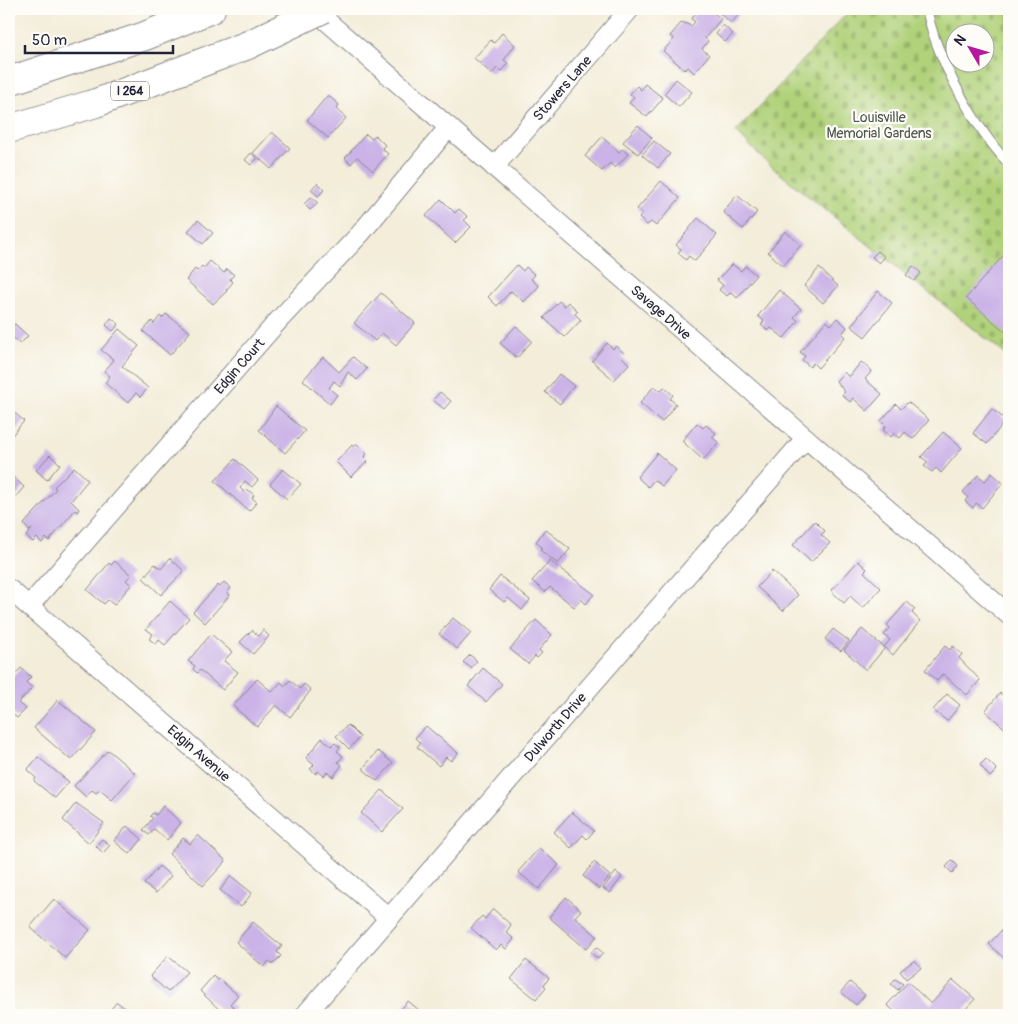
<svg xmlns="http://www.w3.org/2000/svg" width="1018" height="1024" viewBox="0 0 1018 1024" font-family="Pangolin,sans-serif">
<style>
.cemetery{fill:url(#cemetery-stones);stroke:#6a7a5a;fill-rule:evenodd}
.building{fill:#cbb3e7}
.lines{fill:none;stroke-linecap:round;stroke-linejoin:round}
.lane-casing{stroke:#8a888a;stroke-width:11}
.street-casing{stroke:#8a888a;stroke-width:21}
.highway-casing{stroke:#8a888a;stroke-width:30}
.lane{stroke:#fff;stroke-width:9}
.street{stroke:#fff;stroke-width:19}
.highway{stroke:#fff;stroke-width:28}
.highway-bridge-casing{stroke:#8a888a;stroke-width:30;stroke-linecap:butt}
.highway-bridge{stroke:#fff;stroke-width:28}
.labels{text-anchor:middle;stroke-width:4.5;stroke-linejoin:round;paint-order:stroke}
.shield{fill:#fdfcf7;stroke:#646373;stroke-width:1}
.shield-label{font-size:12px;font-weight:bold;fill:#22223b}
.street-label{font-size:14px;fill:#22223b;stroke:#fdfcf7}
.park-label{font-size:14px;fill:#4d574e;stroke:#fdfcf7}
</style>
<defs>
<pattern id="cemetery-stones" width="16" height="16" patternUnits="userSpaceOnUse" patternTransform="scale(1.25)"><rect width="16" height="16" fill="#b1d27a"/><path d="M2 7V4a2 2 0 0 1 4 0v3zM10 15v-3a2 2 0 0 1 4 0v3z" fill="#98b46a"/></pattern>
</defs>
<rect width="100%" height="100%" fill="#fdfcf7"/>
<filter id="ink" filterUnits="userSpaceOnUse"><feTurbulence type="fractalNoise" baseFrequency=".02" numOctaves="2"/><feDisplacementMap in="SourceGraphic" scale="10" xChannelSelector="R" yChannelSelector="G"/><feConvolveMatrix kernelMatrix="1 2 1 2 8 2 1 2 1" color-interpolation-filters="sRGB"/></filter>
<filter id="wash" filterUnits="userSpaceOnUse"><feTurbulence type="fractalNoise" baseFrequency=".0096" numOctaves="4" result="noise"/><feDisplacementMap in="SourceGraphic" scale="20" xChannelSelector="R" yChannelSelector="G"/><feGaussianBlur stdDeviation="1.12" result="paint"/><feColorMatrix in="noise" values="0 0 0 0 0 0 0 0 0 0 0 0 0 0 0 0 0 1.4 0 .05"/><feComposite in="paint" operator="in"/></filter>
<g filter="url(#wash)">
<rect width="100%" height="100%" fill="#f3edd9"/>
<path class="cemetery" d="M851,9H1009V357L772,167L736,132ZM956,32H986V62H956Z"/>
<g id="blocks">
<g class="building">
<path d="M699,9H709L721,19L705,38L708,41L702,49L709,55L694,73L688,67L685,70L663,51L674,39L670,36L682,22L691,26L695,22L691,19Z"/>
<path d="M715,9H747L745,11L743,10L731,23Z"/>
<path d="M723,25L733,34L725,42L716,34Z"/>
<path d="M502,33L515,45L504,60L508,63L501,71L497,68L492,74L474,58L491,40L494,43Z"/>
<path d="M676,79L692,92L679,107L664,94Z"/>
<path d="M645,84L663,98L647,117L629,103L634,97L630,94L637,86L641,90Z"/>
<path d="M328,95L339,105L336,109L346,118L328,138L307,120Z"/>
<path d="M638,125L652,138L638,154L623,142Z"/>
<path d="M272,132L290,148L271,169L253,153Z"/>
<path d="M366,134L372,139L375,135L385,145L382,148L388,154L373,171L357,157L351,164L345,158Z"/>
<path d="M602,137L619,152L622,149L628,154L615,168L610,163L602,171L585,156Z"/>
<path d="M654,141L670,154L658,168L642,155Z"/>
<path d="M251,153L257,159L251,165L245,160Z"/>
<path d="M661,181L680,198L656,226L651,222L647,225L639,218L643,214L637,209Z"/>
<path d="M317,183L324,190L318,196L311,190Z"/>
<path d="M737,195L757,212L743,229L723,212Z"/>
<path d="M311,197L318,203L310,210L304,204Z"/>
<path d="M441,199L455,213L459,209L468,217L464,220L471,227L455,243L426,216Z"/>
<path d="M698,218L717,235L695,261L689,256L686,260L678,253L681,249L676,245Z"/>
<path d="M198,220L213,233L203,244L188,231Z"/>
<path d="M785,231L801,245L783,266L768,252Z"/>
<path d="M1009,249V335L966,298Z"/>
<path d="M878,251L885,257L879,263L872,257Z"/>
<path d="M210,261L224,273L227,269L234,275L230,279L233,282L226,290L227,291L213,304L186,280L195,269L197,271L202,266L204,268Z"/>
<path d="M732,264L741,271L745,266L756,275L737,298L731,292L727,296L719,290L723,285L717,280Z"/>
<path d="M517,265L523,271L526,267L535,275L531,279L539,286L524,302L511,291L497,306L488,297Z"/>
<path d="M913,266L921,273L914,281L906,275Z"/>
<path d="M819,268L838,286L823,303L804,286Z"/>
<path d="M779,290L801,309L794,317L798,321L784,338L771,328L768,331L761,325L764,321L758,316Z"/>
<path d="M878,291L892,303L865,337L851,326Z"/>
<path d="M381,293L415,323L396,345L382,333L375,341L354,323Z"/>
<path d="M559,301L565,306L568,302L578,311L575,314L581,320L565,337L544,318Z"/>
<path d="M166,314L190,332L170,355L143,331L152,321L154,324L160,316L162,318Z"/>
<path d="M111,318L119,324L113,331L106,325Z"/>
<path d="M837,318L847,327L842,334L845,337L818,368L813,363L810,367L802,360L805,356L800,352L826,321L831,325Z"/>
<path d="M15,324L28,336L20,344L9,334V330Z"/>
<path d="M516,326L532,341L517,358L500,343Z"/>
<path d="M119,329L139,346L122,366L148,388L140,397L136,393L128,403L105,383L110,376L104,371L114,360L101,350Z"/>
<path d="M607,343L613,349L616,346L625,354L622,357L629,364L614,380L592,361Z"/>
<path d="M323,357L339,372L353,357L367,369L357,380L348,372L340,386L334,381L329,388L337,395L330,404L303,380Z"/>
<path d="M861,362L872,371L865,379L882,394L867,411L853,398L850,402L842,395L845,392L836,381L844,372L849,377Z"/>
<path d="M559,374L574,386L560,404L545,392Z"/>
<path d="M654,386L661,391L664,387L673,395L670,399L676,404L662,422L640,403Z"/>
<path d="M440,392L451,401L444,409L433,400Z"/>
<path d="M908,402L929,420L913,439L905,432L900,438L894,433L891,437L883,430L886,426L881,421L896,404L901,409Z"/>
<path d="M276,406L305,431L285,453L259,430Z"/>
<path d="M10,409L24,421L9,439V411Z"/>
<path d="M992,409L1006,420L987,444L973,433Z"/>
<path d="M697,423L703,428L706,425L716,433L712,437L719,443L703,460L682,441Z"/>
<path d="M943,432L962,448L941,473L936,468L932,472L924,466L928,462L921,457Z"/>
<path d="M357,444L367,454L364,457L368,461L351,477L336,462L352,445L354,447Z"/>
<path d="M657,453L676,470L662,486L654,480L648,487L637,477Z"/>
<path d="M50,455L60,464L47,480L36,470Z"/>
<path d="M235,459L258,480L252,487L245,481L240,488L244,492L247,489L254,495L252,498L257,502L249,511L215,481Z"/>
<path d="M74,467L88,480L71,501L79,509L77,512L75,510L49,541L46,538L42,543L37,538L33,542L26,536L32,529L29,531L24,524L56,489L54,487Z"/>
<path d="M283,469L301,484L287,499L270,484Z"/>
<path d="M9,473L24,487L9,505Z"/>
<path d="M992,473L1003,483L982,508L976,503L973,508L965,501L968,497L963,492L978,475L985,481Z"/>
<path d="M815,521L825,531L821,535L830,543L811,562L793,545Z"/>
<path d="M545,529L570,549L558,564L540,550L542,547L536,542Z"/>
<path d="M170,558L184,571L161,595L143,578L155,564L161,569Z"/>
<path d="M115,561L131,575L126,580L131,585L114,605L108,600L104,604L87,590L109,563L111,565Z"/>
<path d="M550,561L594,594L586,604L581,599L574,607L550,587L545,592L532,581Z"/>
<path d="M858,561L867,569L864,572L881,588L863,608L850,596L844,603L831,591Z"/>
<path d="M772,571L798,595L783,611L757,587Z"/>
<path d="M500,576L530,600L522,610L508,598L504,602L489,590Z"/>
<path d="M224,582L231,588L227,593L230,595L205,623L193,612L218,585L220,587Z"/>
<path d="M170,601L189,618L165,645L159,640L156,644L149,639L153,634L146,629Z"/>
<path d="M907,602L915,609L912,613L920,621L893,655L884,647L890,640L884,635L890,628L887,625Z"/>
<path d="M453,618L471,633L457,649L439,634Z"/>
<path d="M536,620L552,635L539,650L542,653L537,658L535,656L528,664L510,649Z"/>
<path d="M833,629L849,641L841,651L825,639Z"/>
<path d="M862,629L885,648L866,670L844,650Z"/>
<path d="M252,630L258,636L263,630L269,636L253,654L240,642Z"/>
<path d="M211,634L232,652L224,661L238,672L223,690L200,670L197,673L193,669L195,666L188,661Z"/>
<path d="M945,646L950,650L953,646L962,654L959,658L980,680L967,695L943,674L937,681L925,670Z"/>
<path d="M470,655L477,661L471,668L463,662Z"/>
<path d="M21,668L31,677L26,682L32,688L18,703L26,709L17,718L9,711V681Z"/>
<path d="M483,668L502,684L486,702L468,686Z"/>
<path d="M257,679L272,692L281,682L285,686L290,680L300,689L304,684L311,690L290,717L276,705L257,727L233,706Z"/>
<path d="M1000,693L1009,701V732L985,711Z"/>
<path d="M947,694L960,705L947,721L933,710Z"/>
<path d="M58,700L96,732L71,760L34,728Z"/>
<path d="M348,725L360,737L349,749L336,736Z"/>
<path d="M426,726L458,753L451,761L446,757L439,766L417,747L420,743L415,738Z"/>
<path d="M322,738L331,746L335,743L340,747L337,751L343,756L338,762L342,765L333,777L327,772L324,776L318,771L316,774L310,769L314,765L306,758Z"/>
<path d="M108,750L135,773L112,800L100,790L96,793L92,790L86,797L74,786Z"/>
<path d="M378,751L393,763L377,781L364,770V767Z"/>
<path d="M38,757L69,782L55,798L34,781L36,778L27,770Z"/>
<path d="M986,759L997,770L990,777L980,765Z"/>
<path d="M382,790L403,809L382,832L361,813Z"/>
<path d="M76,803L104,823L89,843L63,820Z"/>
<path d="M163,806L181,823L167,840L154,829L149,835L143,830L153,818L150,816L153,813L156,815Z"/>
<path d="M572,812L594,831L587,839L583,835L571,848L554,832Z"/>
<path d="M127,826L142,839L130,854L114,841Z"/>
<path d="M198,835L226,861L203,886L169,854L183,838L190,844Z"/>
<path d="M102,839L110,845L103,853L96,846Z"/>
<path d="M539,848L559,865L539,889L518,872Z"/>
<path d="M952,860L958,866L952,873L946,867Z"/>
<path d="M594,862L610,876L599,889L583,876Z"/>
<path d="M159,866L171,876L156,893L144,884Z"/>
<path d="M616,872L622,877L610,893L603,888Z"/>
<path d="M231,876L252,893L241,907L220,890Z"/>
<path d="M566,897L581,910L575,917L597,936L586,949L549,917Z"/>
<path d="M54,899L90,930L65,958L30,927Z"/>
<path d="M493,909L511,925L506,932L514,939L506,949L501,945L496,950L471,928L482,916L485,919Z"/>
<path d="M253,922L282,946L277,952L281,956L273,964L269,961L264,967L236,942Z"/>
<path d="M1009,922V959L1007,961L989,944Z"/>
<path d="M596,947L603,953L598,959L591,953Z"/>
<path d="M168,956L187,972L168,992L150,976Z"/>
<path d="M526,960L549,978L544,985L546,987L536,999L511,979Z"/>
<path d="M915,960L921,968L906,979L900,971Z"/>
<path d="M213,976L217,980L219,979L238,995L230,1004L235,1008L229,1015H225L200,991Z"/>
<path d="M895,979L903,984L898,990L891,984Z"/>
<path d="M953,980L975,999L960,1015H899L887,1005L908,982L931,1004Z"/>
<path d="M850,982L865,995L856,1005L841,992Z"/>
<path d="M408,1001L425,1015H396Z"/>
<path d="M117,1002L134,1015H106Z"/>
</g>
</g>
</g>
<g filter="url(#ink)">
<use href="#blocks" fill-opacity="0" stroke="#8a888a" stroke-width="1"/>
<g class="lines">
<g class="lane-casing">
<path id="lane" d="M927,9C935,57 976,129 1009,164"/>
</g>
<g class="street-casing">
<g id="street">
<path d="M313,9L1009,615"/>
<path d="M494,167L630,9"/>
<path d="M9,589L389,918"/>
<path d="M29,606L278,321L361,233L449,127"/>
<path d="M305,1015L806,438"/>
</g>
</g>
<g class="highway-casing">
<g id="highway">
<path d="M9,81L145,36L211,9"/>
<path d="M9,129L96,103L248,45"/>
</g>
</g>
<use href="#lane" class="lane"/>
<use href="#street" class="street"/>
<use href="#highway" class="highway"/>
<g class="highway-bridge-casing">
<path id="highway-bridge" d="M248,45L323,9"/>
</g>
<use href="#highway-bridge" class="highway-bridge"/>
</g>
</g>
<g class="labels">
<rect class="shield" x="111" y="81.5" width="38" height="19" rx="4"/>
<g class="shield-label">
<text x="130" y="95">I 264</text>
</g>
<g class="street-label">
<text transform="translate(562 88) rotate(-49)" y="5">Stowers Lane</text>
<text transform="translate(661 312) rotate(41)" y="5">Savage Drive</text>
<text transform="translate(239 366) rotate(-49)" y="5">Edgin Court</text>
<text transform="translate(555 727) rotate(-49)" y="5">Dulworth Drive</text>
<text transform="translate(199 753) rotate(41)" y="5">Edgin Avenue</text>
</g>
<g class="park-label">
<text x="879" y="122">Louisville<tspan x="879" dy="16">Memorial Gardens</tspan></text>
</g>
</g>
<rect width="1018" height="1024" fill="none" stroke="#fdfcf7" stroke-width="30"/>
<g transform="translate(970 48) rotate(308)"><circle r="24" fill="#fdfcf7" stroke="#a5a5ac"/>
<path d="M0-4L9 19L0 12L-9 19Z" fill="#b5179e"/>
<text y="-8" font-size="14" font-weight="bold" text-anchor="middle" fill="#22223b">N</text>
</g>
<path d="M25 45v8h148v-8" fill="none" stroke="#22223b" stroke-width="2.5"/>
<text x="32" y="45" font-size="15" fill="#22223b" stroke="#fdfcf7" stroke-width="4" paint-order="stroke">50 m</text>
</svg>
